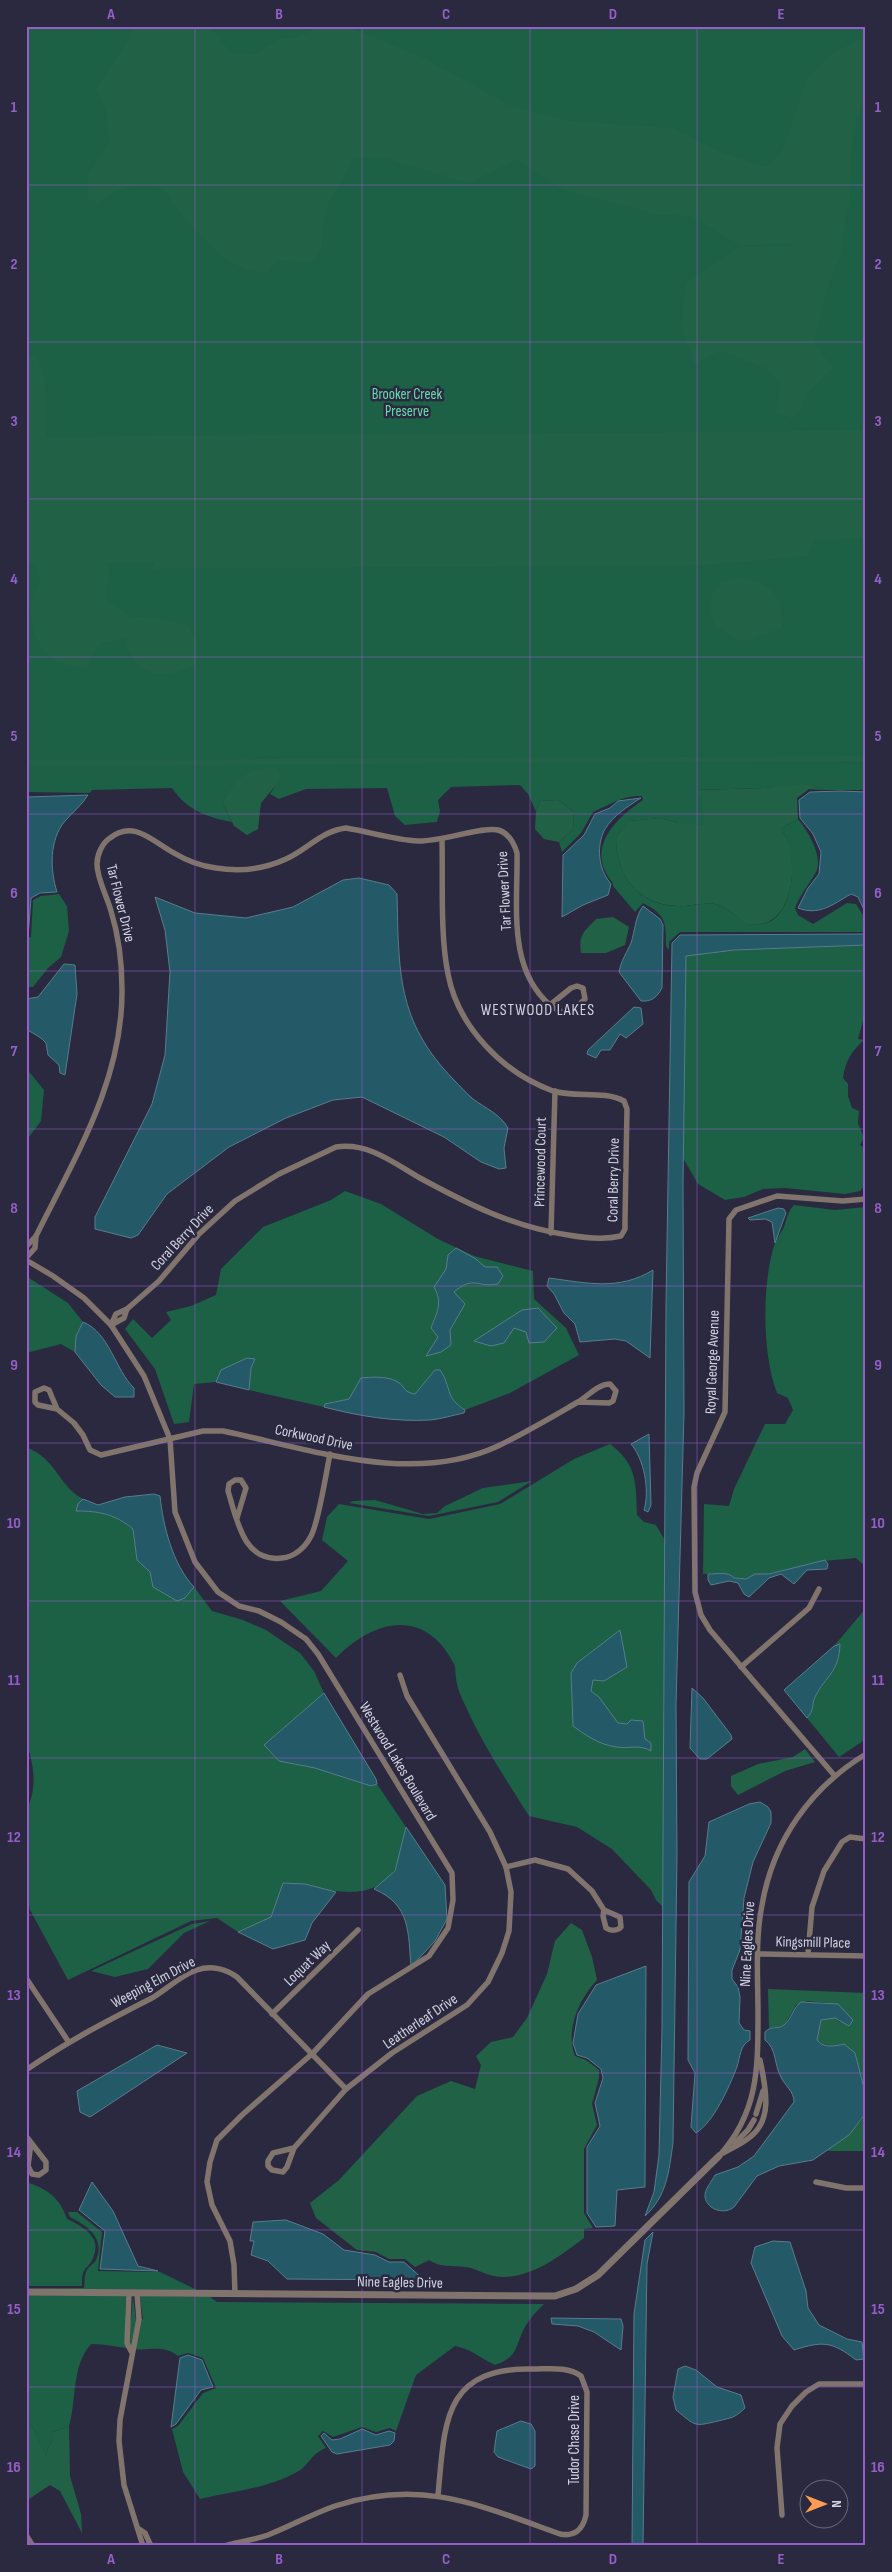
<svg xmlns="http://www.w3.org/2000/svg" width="892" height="2572" viewBox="0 0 892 2572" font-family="'Sofia Sans Condensed',sans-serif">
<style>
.green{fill:#216247}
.forest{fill:#1c6045;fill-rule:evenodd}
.water{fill:#245968;stroke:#587d8c}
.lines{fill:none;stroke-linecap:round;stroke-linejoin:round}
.minor{stroke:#80746d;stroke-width:5.5}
.tertiary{stroke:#80746d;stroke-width:7}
.grid{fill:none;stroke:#955ec9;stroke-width:1;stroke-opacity:0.55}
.labels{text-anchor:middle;stroke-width:5;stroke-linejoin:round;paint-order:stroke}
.park-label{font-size:15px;fill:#67deab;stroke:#2a293f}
.street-label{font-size:15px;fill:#d2d2e1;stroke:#2a293f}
.neighbourhood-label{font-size:16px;letter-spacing:1px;fill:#d2d2e1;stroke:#2a293f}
.neatline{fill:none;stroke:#955ec9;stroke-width:2}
.grid-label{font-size:16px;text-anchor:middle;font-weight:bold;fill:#955ec9}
</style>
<rect width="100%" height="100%" fill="#2a293f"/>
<g class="green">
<path d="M26,26H866V767L277,784L261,803L258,829L247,835L234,826L222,802L232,785L26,791Z"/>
<path d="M794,783H810L822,790L809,789L797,798L798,819L781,828C784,834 788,840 790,846C795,869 793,908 770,921C765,925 754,924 747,925C738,918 727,907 715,904C703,902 689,907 677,906C636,904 616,875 616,837L629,821L660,818L678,823L695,790L766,788Z"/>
<path d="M558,800L574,812L573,829L559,842L544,839L535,829L536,812L540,801Z"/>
<path d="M613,917L629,927L625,945L606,953H581C579,934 583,933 596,919Z"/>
<path d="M805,1749L815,1762L785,1771L738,1795L731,1786V1776L758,1764L793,1757Z"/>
<path d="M571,1923L582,1930L592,1957L597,1980C579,1999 565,2030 575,2056L586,2060L599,2070V2078L592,2104L597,2125L584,2149V2213L593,2228L584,2229V2238C560,2256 527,2282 494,2276C484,2274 475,2268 465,2267C451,2265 441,2268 429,2260L415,2267L405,2259H389L376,2252L357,2250L316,2218L310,2203L339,2180L417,2096L451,2081L475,2089L481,2065L476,2056L491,2042L513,2037L527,2018L547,1974L555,1941Z"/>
<path d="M768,1989L866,1993V2096L855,2053L822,2044L817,2040L821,2020L835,2018L841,2023L829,2003L807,2001L796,2005L786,2023L781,2027L769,2028Z"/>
<path d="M866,2112V2151H827C839,2136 856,2133 866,2112Z"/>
<path d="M26,2414L46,2455L49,2445L53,2441V2432L69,2426L70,2476L81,2514L82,2533L60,2491L50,2485L26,2501Z"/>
</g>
<g class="forest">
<path d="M26,26H132L129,40L96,89L106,109L109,143L88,175L87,198L98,203C121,185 132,184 161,187C187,220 222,274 268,273L278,260L311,262L322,249L323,222L331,198L342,182L353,157H380L469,183L517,159L564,190L658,215L690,216L741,246L791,243L793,247H740L686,283L681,325L694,364L720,351L765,368L781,383L776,412L793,419L800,410L807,393L834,368L814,344L827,291L842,251L845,222L850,201L852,146L857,117L866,101V430C592,435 319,433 46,437C47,407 49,382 36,355H26Z"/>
<path d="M209,26H322L295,38L278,39L255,54L232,53Z"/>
<path d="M347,26H866V37L833,52L807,77L781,154L765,167L721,152L674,128L568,121L509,105L424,58Z"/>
<path d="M866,539V756L26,760V561L36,568L41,582C38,587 35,591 33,596C26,617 36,651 57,661C66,666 77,667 88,668C97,641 98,643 125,639C136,680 162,680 196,665L197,643L188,626L156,618L130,617L106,600L110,570L106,562H154L151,569L704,565L807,556L815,540ZM738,577C770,585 785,592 782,628L743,642L715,626L710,612L711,595L722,582Z"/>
<path d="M866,761V790H822L810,783L766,788L696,790L701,800L705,825L678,823L660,818L630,821L616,837C616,875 637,905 677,906C689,907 703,902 715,904C727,907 738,918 748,925C754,924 765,925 771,921C793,907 795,869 789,846C788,840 784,834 781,828L798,819C808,831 825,859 815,874C808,886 800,895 795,908L798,915L813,924L847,903L856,904L866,920V932H680L669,942V950L666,946C666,922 666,915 643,903L635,912L613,886V883C584,849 615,819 643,800L642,796C620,796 612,804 593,812L581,833L562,852L559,842L573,829L574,812L558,800L540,801L536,812L528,794L520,785L451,787L438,800L440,811L437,822L405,825L395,816L387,788L306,789L279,799L270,794L281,777L277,767C246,768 238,777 222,802L232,822C206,817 187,810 172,788L92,790L90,793L26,792V766Z"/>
<path d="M59,894L67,906L69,931L61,957L48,968L33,987H26V939L31,937L33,900L41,896Z"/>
<path d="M866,945V1010L858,1039L864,1040C851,1052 846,1060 843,1078L848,1084V1096L852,1108L859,1111L858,1123L864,1138L860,1145L866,1149V1184L860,1191L845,1194L785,1188L763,1189L744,1197L725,1200L698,1184L683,1158L686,955L734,950Z"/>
<path d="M26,1068L44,1090L41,1121L26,1141Z"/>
<path d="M345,1191L381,1204L438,1239L474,1256L533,1271L534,1299L566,1328L579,1355L510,1393L465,1410L451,1400L447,1385L435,1370L415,1394L407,1393C397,1380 377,1375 361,1378L349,1399L325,1404L324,1407L249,1390L251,1368L255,1360L221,1370L216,1382L194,1384L189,1422L174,1424L155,1369L125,1329L133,1319L152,1338L171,1320L166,1312L191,1306L216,1295L221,1269L263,1227L331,1200Z"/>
<path d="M794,1205L835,1210L866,1207V1567L856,1558L824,1561L769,1574H755L746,1579L734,1578L723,1573L703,1574L704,1504L729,1506L734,1489L765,1424H785L793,1410L788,1398L777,1393C762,1355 762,1284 774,1246C776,1240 780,1234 783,1229C787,1220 787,1212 794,1205Z"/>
<path d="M26,1276L68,1303L83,1322L76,1336L75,1352L61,1344L26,1353Z"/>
<path d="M610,1444C637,1464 636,1483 637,1515L644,1522L656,1525L666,1542L663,1733L664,1908L656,1900L651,1890L612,1849L577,1827L529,1816C507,1781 483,1745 466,1707C462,1699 457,1688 456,1678C455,1673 456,1668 454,1664C425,1607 374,1619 336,1658L280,1601L321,1591L348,1561L322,1540L327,1517L339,1504L429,1519L500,1504L574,1459Z"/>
<path d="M26,1447C57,1459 59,1487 83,1499L78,1504L77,1511C99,1511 115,1514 133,1529L137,1560L185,1598L194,1587L212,1611L243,1620L266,1630L300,1653L314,1671L324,1693L264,1745L279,1761L315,1768L371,1786L377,1784L406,1827C403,1838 400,1863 394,1871C368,1908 319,1885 283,1883L271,1918L238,1932L217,1918L191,1921L68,1980L30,1910L26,1893V1811C38,1788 34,1765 26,1741Z"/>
<path d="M532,1481L498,1502L429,1516L349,1503L353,1501L375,1500L423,1514L437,1513L445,1506L483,1488Z"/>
<path d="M866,1608V1739L839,1757L807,1718C815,1709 811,1706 815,1697C826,1676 839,1671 839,1645L834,1646Z"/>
<path d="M210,1921L184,1933L148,1969L115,1977L91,1971L192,1924Z"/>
<path d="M26,2182C48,2189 60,2198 67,2219C82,2226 103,2237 93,2258C87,2272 82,2264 82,2286H26Z"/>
<path d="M68,2212H77L102,2232L98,2271L160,2272L197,2290L26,2289L84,2288C85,2282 84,2277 86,2272C88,2266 94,2264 96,2260C106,2238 86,2225 70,2217Z"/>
<path d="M26,2295L126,2296L125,2319L131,2320L133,2296L136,2320L143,2319L140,2296L210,2297L217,2302L544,2304C535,2313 527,2321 522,2333C514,2352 516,2357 495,2365C482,2359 469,2348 455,2346L416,2375L396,2431L390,2428L376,2432L362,2427L333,2437L323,2431L318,2436L326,2448C309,2455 309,2466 297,2472C269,2488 231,2492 200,2499L183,2472L172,2429L178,2426L203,2393L216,2388L203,2358L188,2353L178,2356C163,2344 150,2351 133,2349C119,2347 105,2344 91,2344C71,2367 77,2399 69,2426L53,2432V2441L49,2445L46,2456L26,2414Z"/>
</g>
<g class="water">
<path d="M841,791L866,792V914L858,897L851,894C832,905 819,916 798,908L808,888L819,874L821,852L813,834L800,818L799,800L810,792Z"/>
<path d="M88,795C82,805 73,812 65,821C49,840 50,870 57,892L40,893L31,898L28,937L26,797Z"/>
<path d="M641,798C628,806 613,816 605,829C596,846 598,869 611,884L608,895L583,905L562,917L563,855L584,835L595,814L610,808L618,801Z"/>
<path d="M359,878L389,885L397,894C399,970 396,1021 454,1080C460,1086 466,1093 473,1099C485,1108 500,1114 508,1128L504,1148L506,1168L499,1169L481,1162L444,1137L362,1097L333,1100L286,1118L229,1147L167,1194L138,1235L131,1238L95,1229V1217L152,1104L165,1055L170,972L165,930L155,897L195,913L246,918L293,907L343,880Z"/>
<path d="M643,906L660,919L663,925L662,988C657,997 652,1002 641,1001L619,972C621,961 627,952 631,943C635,931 635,917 643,906Z"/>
<path d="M866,934V945L734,950L686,956L683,1184L684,1412L676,1704L677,1855L673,2143C669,2171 667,2196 645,2216L654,2192L659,2155L662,2028L666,1305L672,943L680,935Z"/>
<path d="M64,964L75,965L77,994L65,1075L60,1073L59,1065L48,1055L46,1043L41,1038L26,1029V999L38,997Z"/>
<path d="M634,1007L641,1008L643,1024L626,1038L620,1034L610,1050H601L596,1058L587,1054L588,1050Z"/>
<path d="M778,1208L784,1209L786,1213L775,1243L772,1222L765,1219L750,1220L748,1218Z"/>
<path d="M456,1248L476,1259L485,1267H497L503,1276L498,1284C477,1288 474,1275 454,1292L465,1304L450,1330L451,1345L441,1352L426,1356L438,1337L431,1328C437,1312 443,1303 434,1287L446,1269L448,1255Z"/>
<path d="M653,1270L650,1358L626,1341L615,1339L580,1342L575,1324L564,1313L554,1294L547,1286L549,1278C587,1283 619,1291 653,1270Z"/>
<path d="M538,1308L557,1328L544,1342L529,1343L526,1332L514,1328L504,1343L491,1346L474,1341L522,1310Z"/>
<path d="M83,1322C110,1333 115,1370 134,1388V1397H115L101,1385L75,1352L76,1336Z"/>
<path d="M247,1358L255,1359L251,1368L249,1390L216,1382L221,1370Z"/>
<path d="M435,1370H440C452,1387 444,1397 465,1410L464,1413C453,1415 442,1419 430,1420C395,1422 358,1416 324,1407L325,1404L349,1399L361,1378C371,1377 387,1376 396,1381C406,1386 402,1392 415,1394Z"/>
<path d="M649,1434L651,1505L648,1512L644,1510C650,1490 644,1459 631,1444Z"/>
<path d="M154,1494L160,1496C163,1526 173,1565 194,1587L185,1598L177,1601L153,1587L150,1572L137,1560L133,1529C115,1514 99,1511 76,1511L78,1504L83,1499L98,1505L125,1497Z"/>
<path d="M825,1560L828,1564L827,1569L807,1570L794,1584L781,1574L769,1578L749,1597L744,1594L738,1583L729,1581L711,1585L708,1580V1574C717,1574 728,1571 734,1578L746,1579L755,1574H769Z"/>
<path d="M620,1630L627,1667L604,1681L593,1680L591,1691L599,1697L618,1723L627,1724L631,1720L643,1721L645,1739L651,1743V1751C640,1744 629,1749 616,1747C598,1744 587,1736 573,1726L571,1673L577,1663Z"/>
<path d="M840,1644C839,1673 826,1675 815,1697C811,1706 815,1709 807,1718L784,1690L834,1646Z"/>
<path d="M692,1688L703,1698L731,1735L732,1739L707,1759H700L690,1748Z"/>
<path d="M324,1693L376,1779L377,1784L371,1786L315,1768L279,1761L264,1745Z"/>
<path d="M760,1802L768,1807L771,1812V1823L753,1862L744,1898L740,1950L732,1970V1979L738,1987L740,1997L739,2023L744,2030L750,2031V2040C740,2045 740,2057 737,2067C729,2087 714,2122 696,2133L691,2127L695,2073L688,2060L689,1882L705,1856L709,1822L749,1804Z"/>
<path d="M406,1827L445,1885L447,1919L435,1941L411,1967C408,1932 411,1905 374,1889L395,1871Z"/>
<path d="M283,1883L305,1884L336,1892L312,1923L305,1940L273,1949L238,1932L271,1917Z"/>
<path d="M646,1966L645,2187L617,2190L615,2226L596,2227L587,2213V2147L600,2126L595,2103L603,2078L601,2069L587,2058L577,2055L573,2043L578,2014L596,1985Z"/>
<path d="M801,2002L838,2004L853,2020L849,2026L835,2018L821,2020L817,2040C824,2049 835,2046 844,2044L855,2053L866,2096L865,2114L849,2135L813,2160L779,2166L757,2176L734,2207C725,2215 707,2210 705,2197C704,2190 712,2181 715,2175L738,2167L754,2156L794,2102C794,2091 785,2086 781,2077C774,2065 777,2049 765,2040V2032C771,2025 778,2030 784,2025C792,2019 793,2007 801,2002Z"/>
<path d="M157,2045L187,2053L90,2117L80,2112L77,2091Z"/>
<path d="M92,2182L113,2211L138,2266L158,2271L100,2269L105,2231L79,2210Z"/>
<path d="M286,2220L323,2234L344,2250L375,2255L389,2262H404L424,2280L287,2279L268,2261L251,2255L254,2241H250L253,2222Z"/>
<path d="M653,2232L647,2264L643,2546H632L634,2314L645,2240Z"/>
<path d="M773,2241L790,2242L806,2291L808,2308L819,2325L847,2339L862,2342L864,2359L856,2360C832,2341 822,2341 794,2350L782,2336L751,2263L755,2247Z"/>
<path d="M551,2318L621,2319L623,2326L621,2350L594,2332L578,2326L552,2324Z"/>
<path d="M188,2355L202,2360L213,2387L201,2390L176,2424L171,2427L180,2358Z"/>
<path d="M685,2366L696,2370L717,2387L741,2395L745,2408C733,2419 733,2417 718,2421C693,2427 696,2426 676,2410L673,2397L678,2369Z"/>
<path d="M521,2421L531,2424L535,2431V2466L531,2469L498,2457L494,2452L497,2431Z"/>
<path d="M362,2429L376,2435L389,2431L395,2433L394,2441L390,2445L337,2454L332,2452L321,2436L324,2433L332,2440L340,2439Z"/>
</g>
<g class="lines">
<g class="minor">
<path d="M551,1233L555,1091"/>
<path d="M26,1247L36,1236C75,1157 123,1080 122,989C122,962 119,937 111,911C107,896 97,879 97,864C97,855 102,843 110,838C134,819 153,842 174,853C187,861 201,866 216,868C240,872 264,869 286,859C308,849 321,831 346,828C370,832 394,840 418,841C440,842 484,826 498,830C509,833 514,843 517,853C518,905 507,968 550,1005L571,988L577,986L583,988L585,999L570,1013L559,1011L550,1005"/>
<path d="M26,1258L35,1248L36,1236"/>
<path d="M26,1260L53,1276L84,1298L111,1325L144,1376L170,1439L175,1512L195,1562L218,1592L239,1606L259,1611L281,1622L306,1639L318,1654L452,1873L453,1900L448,1928L429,1956L368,1994L313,2053L242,2115L217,2140L210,2162L207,2182L212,2205L230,2241L234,2265L235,2294"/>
<path d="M111,1325L116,1314L127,1309L159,1281L199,1234L235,1201L279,1174L336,1147C368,1142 394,1163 420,1178C468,1204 513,1227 568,1235C585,1238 604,1240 621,1236L625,1229V1220L627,1109L624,1101C604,1090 576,1098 553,1091C503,1073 458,1027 448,974C440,935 443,881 442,840"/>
<path d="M111,1325L124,1318L127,1309"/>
<path d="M57,1409L38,1405L35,1402V1392L44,1388L49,1390L57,1409L74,1423L83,1435L90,1450L101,1455L203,1431H223C310,1449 412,1486 498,1446C525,1433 552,1417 578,1402C588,1396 598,1384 610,1384L616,1391L613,1401L609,1403L578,1402"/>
<path d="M237,1518L246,1488L241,1480H235L229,1484L228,1491C237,1519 243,1563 282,1558C294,1557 305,1548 311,1536C319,1521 326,1473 330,1454"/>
<path d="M741,1667L809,1608L819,1589"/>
<path d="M834,1775L710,1630L701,1615L695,1592L694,1487L697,1473L725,1412L729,1219L736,1210L777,1196L843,1201L866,1199"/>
<path d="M506,1867L535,1860L568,1869L592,1891L604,1910L620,1917L621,1927C617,1931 611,1931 606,1928L603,1916L604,1910"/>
<path d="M759,1954L866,1956"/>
<path d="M808,1954L812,1907L824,1871L842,1842L850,1837L866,1839"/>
<path d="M26,1978L68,2041"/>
<path d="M272,2014L358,1930"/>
<path d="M26,2070C68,2041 107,2021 152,1998C167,1989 181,1975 197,1970C211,1965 226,1969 237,1977L346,2089"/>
<path d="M756,2114L763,2091"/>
<path d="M26,2136L46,2162V2170L39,2175L32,2174L28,2166L31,2143"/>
<path d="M734,2144L748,2130L754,2120"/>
<path d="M294,2148L273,2153L268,2161V2166L272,2170L283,2172L287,2167L294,2148L346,2089L392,2053L467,2005L488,1982L502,1953L509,1931L511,1892L506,1867L490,1832L407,1696L400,1675"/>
<path d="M723,2153C732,2148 742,2144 750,2137C774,2119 765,2085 760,2060"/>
<path d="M719,2156C758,2113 758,2069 758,2015C758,1979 755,1940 762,1905C773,1841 810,1788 866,1754"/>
<path d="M816,2182L846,2188H866"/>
<path d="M129,2293L127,2343L131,2351"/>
<path d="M137,2293L139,2319L120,2420L119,2441L124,2485L143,2546"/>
<path d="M782,2515L777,2448L780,2424L792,2406L806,2392L819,2384H866"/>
<path d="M139,2529L145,2533L151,2546"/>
<path d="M26,2535L33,2546"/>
<path d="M224,2546C238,2542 254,2540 268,2535C291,2526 312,2514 335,2506C422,2478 479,2505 560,2534C575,2537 583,2529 586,2515L587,2392L581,2376C568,2366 548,2369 533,2369C442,2367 445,2424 438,2495"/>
</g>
<path class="tertiary" d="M26,2292L555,2296L576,2289L598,2275L719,2156"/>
</g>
<path class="grid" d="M195,26V2546M362,26V2546M530,26V2546M697,26V2546M26,185H866M26,342H866M26,499H866M26,657H866M26,814H866M26,971H866M26,1129H866M26,1286H866M26,1443H866M26,1601H866M26,1758H866M26,1915H866M26,2073H866M26,2230H866M26,2387H866"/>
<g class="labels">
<g class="park-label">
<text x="407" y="399">Brooker Creek<tspan x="407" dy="17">Preserve</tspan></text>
</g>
<g class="street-label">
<text transform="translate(504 891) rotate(-93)" y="5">Tar Flower Drive</text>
<text transform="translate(121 903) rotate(76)" y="5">Tar Flower Drive</text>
<text transform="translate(540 1162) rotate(-89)" y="5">Princewood Court</text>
<text transform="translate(613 1180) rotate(-89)" y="5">Coral Berry Drive</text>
<text transform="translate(182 1237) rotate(-47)" y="5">Coral Berry Drive</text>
<text transform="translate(712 1362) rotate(-88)" y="5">Royal George Avenue</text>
<text transform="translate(314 1437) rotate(12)" y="5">Corkwood Drive</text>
<text transform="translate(398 1761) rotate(59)" y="5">Westwood Lakes Boulevard</text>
<text transform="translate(813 1942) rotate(1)" y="5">Kingsmill Place</text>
<text transform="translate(747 1944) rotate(-87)" y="5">Nine Eagles Drive</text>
<text transform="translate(307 1963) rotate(-44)" y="5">Loquat Way</text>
<text transform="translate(153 1982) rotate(-28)" y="5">Weeping Elm Drive</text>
<text transform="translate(420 2021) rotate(-34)" y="5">Leatherleaf Drive</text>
<text transform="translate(400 2282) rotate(1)" y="5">Nine Eagles Drive</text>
<text transform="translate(574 2440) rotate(-90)" y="5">Tudor Chase Drive</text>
</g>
<g class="neighbourhood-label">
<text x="538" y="1015">WESTWOOD LAKES</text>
</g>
</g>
<rect width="892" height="2572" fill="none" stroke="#2a293f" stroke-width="55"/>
<g transform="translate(824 2504) rotate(90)"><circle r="24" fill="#2a293f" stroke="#6d6d80"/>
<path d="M0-4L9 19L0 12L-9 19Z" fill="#fd9d54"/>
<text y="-8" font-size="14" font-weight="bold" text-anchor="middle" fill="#d2d2e1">N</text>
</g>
<rect x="28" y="28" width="836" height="2516" class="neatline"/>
<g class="grid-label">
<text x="111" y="19">A</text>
<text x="279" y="19">B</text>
<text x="446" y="19">C</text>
<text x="613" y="19">D</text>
<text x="781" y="19">E</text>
<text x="14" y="112">1</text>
<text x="878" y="112">1</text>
<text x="14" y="269">2</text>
<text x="878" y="269">2</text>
<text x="14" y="426">3</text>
<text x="878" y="426">3</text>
<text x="14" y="584">4</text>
<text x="878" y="584">4</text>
<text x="14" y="741">5</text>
<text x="878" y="741">5</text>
<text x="14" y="898">6</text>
<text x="878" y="898">6</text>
<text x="14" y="1056">7</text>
<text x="878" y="1056">7</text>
<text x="14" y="1213">8</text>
<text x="878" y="1213">8</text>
<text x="14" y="1370">9</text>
<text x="878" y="1370">9</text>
<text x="14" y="1528">10</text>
<text x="878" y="1528">10</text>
<text x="14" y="1685">11</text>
<text x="878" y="1685">11</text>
<text x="14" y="1842">12</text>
<text x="878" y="1842">12</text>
<text x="14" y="2000">13</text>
<text x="878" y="2000">13</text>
<text x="14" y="2157">14</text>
<text x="878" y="2157">14</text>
<text x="14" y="2314">15</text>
<text x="878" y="2314">15</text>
<text x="14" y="2472">16</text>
<text x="878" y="2472">16</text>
<text x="111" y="2564">A</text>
<text x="279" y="2564">B</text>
<text x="446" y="2564">C</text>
<text x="613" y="2564">D</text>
<text x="781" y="2564">E</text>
</g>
</svg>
